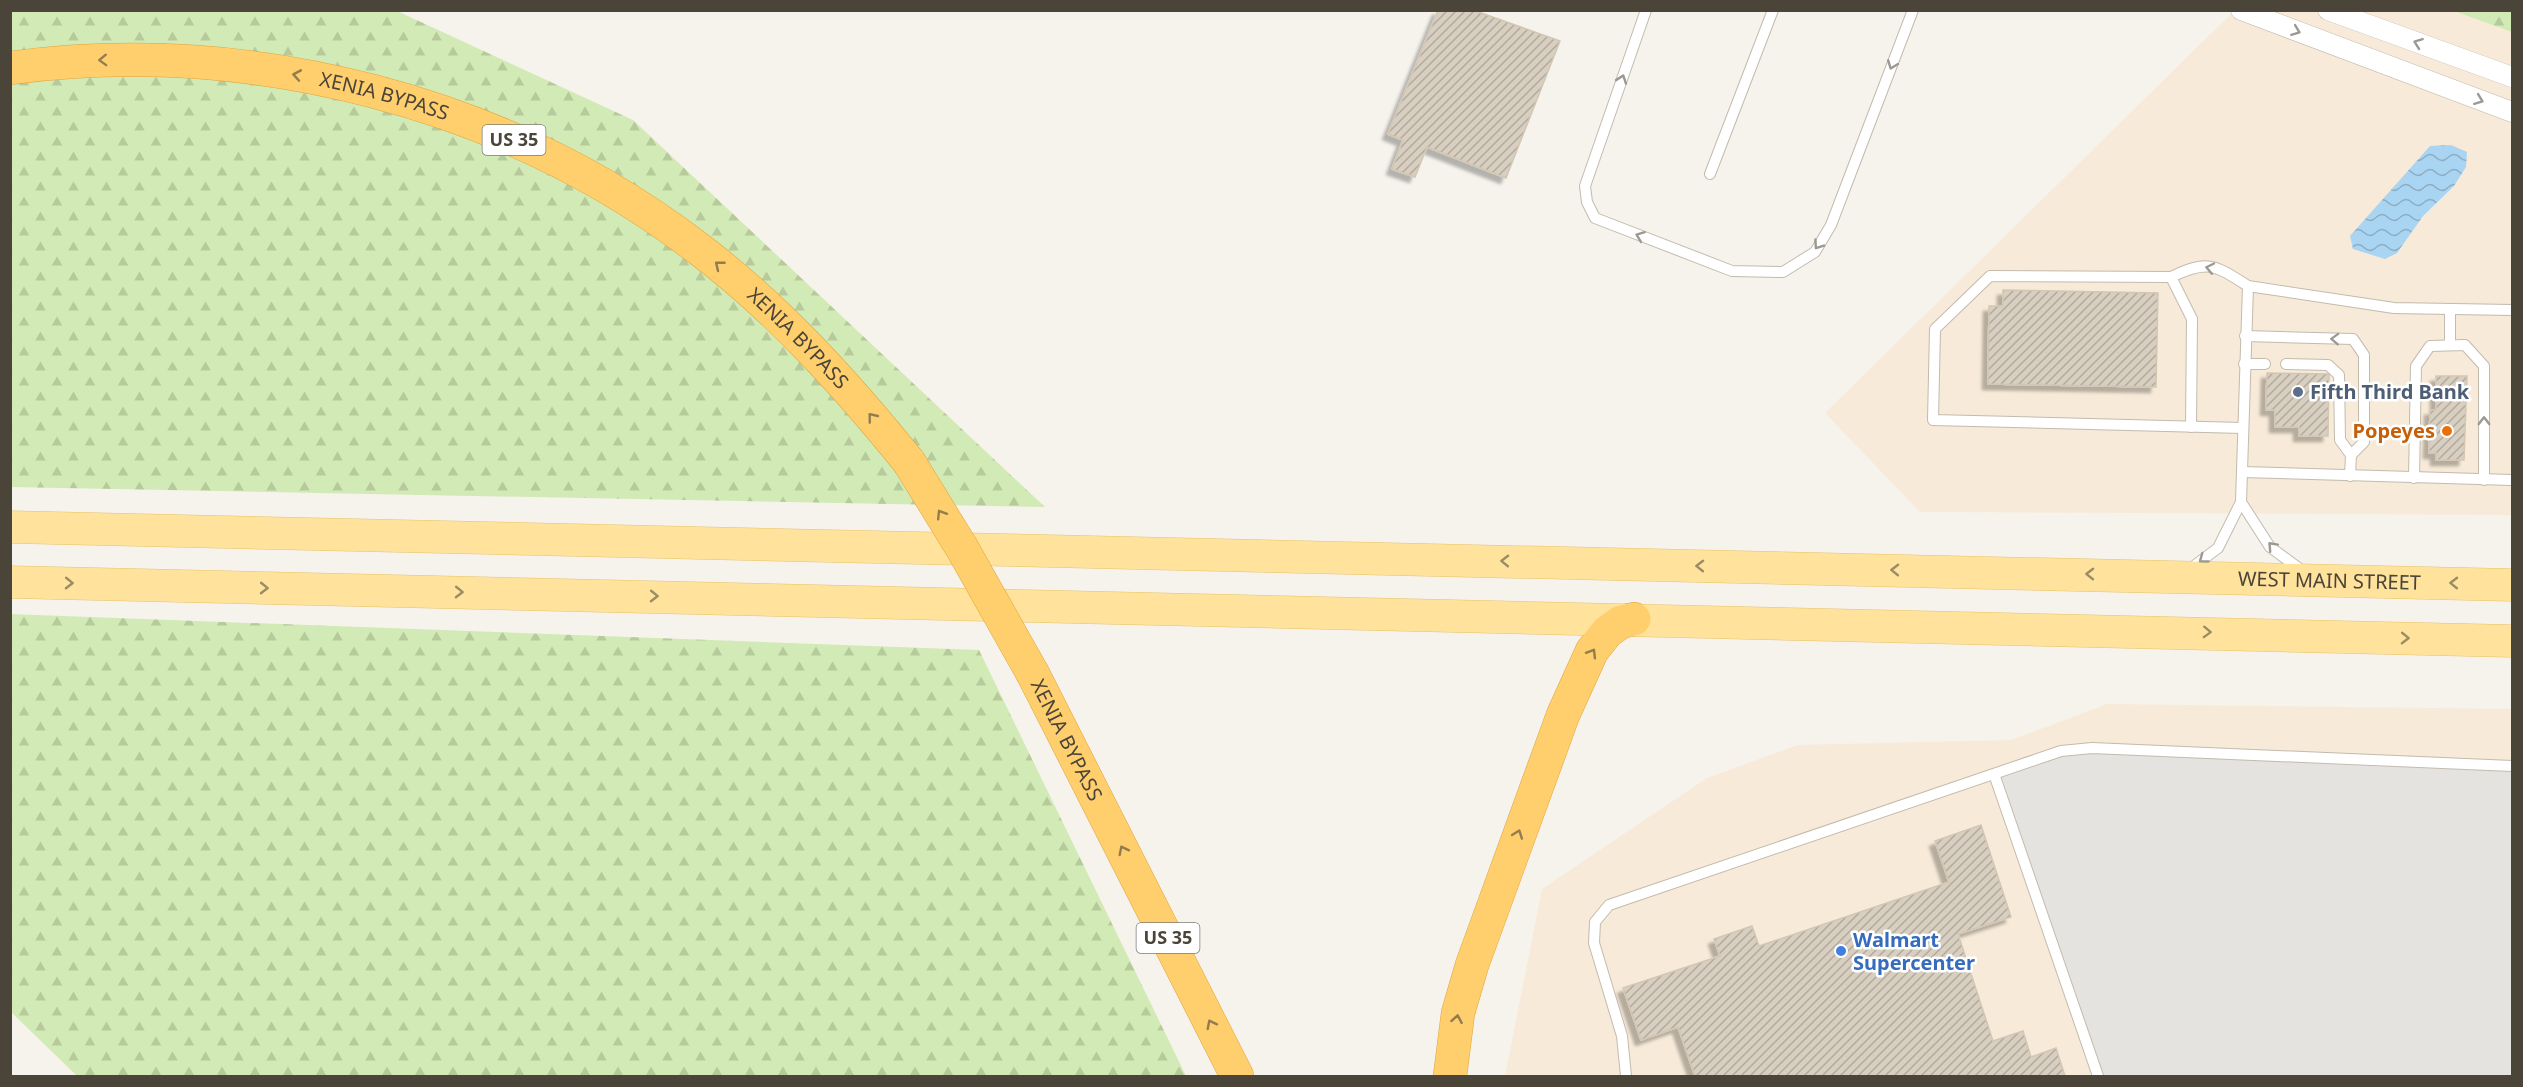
<svg xmlns="http://www.w3.org/2000/svg" width="2523" height="1087" viewBox="0 0 2523 1087" font-family="'Noto Sans',sans-serif">
<style>
.commercial{fill:#f7ead8}
.forest{fill:url(#forest-firs)}
.parking{fill:#e5e3e0}
.water{fill:url(#water-waves)}
.building{fill:url(#building-hatch);stroke:#d3c7b4;stroke-width:1.5;filter:url(#shadow)}
.lines{fill:none;stroke-linecap:round;stroke-linejoin:round}
.service-casing{stroke:#c2bbae;stroke-width:12}
.minor-casing{stroke:#c2bbae;stroke-width:21}
.primary-casing{stroke:#e6c16a;stroke-width:33}
.motorway-casing{stroke:#e0a43c;stroke-width:34}
.service{stroke:#fff;stroke-width:10}
.minor{stroke:#fff;stroke-width:20}
.primary{stroke:#ffe39c;stroke-width:32}
.motorway{stroke:#ffcf6e;stroke-width:33}
.motorway-bridge-casing{stroke:#e0a43c;stroke-width:34;stroke-linecap:butt}
.motorway-bridge{stroke:#ffcf6e;stroke-width:33}
.oneway{stroke:#9c9892}
.oneway2{stroke:#937c4e}
.oneway3{stroke:#9c8c66}
.service-dot{fill:#5c6f8a;stroke:#fff;stroke-width:2}
.food-dot{fill:#e8710a;stroke:#fff;stroke-width:2}
.shop-dot{fill:#3f7fe0;stroke:#fff;stroke-width:2}
.labels{text-anchor:middle;stroke-width:5;stroke-linejoin:round;paint-order:stroke}
.shield{fill:#fff;stroke:#817c74;stroke-width:1.5}
.shield-label{font-size:18px;font-weight:bold;fill:#4b4439}
.street-label{font-size:20px;fill:#4b4439;stroke:#fff}
.service-label{font-size:20px;font-weight:bold;fill:#4e5e75;stroke:#fff;text-anchor:start}
.food-label{font-size:20px;font-weight:bold;fill:#c56008;stroke:#fff;text-anchor:end}
.shop-label{font-size:20px;font-weight:bold;fill:#366cbe;stroke:#fff;text-anchor:start}
</style>
<defs>
<pattern id="forest-firs" width="22" height="20" patternUnits="userSpaceOnUse" patternTransform="scale(1.5)"><rect width="22" height="20" fill="#d2eab5"/><path d="M5 1l3.5 6h-7zM16 11l3.5 6h-7z" fill="#b6ca9c"/></pattern>
<pattern id="water-waves" width="16" height="10" patternUnits="userSpaceOnUse" patternTransform="scale(1.5)"><rect width="16" height="10" fill="#a9d4f2"/><path d="M0 5q4-4 8 0t8 0" fill="none" stroke="#8caec5"/></pattern>
<pattern id="building-hatch" width="6" height="6" patternUnits="userSpaceOnUse" patternTransform="scale(1.5)"><rect width="6" height="6" fill="#d8cfc1"/><path d="M-1 1l2-2M0 6l6-6M5 7l2-2" fill="none" stroke="#b1aa9e"/></pattern>
<filter id="shadow"><feDropShadow dx="-5.5" dy="5.5" stdDeviation="1.5" flood-color="#0004"/></filter>
</defs>
<rect width="100%" height="100%" fill="#f6f3ec"/>
<g class="commercial">
<path d="M2234,11H2512V515L1920,512L1825,413Z"/>
<path d="M2107,704L2512,709V1076H1505L1542,889L1707,778L1798,745L2011,740Z"/>
</g>
<g class="forest">
<path d="M395,10L633,120L1045,507L11,487V11Z"/>
<path d="M2454,11H2512V32Z"/>
<path d="M10,614L979,650L1186,1076H77L11,1012Z"/>
</g>
<path class="parking" d="M2061,751L2512,766V1076H2098L1994,774Z"/>
<path class="water" d="M2451,145L2467,152L2466,167L2454,186L2423,216L2397,253L2385,259L2353,249L2350,236L2430,146Z"/>
<g class="building">
<path d="M1438,10H1473L1560,41L1506,178L1427,147L1415,177L1392,169L1403,140L1388,134Z"/>
<path d="M2003,290L2158,293L2156,387L1988,384L1989,306H2003Z"/>
<path d="M2267,373L2329,374L2328,436H2299V427H2275V410H2266Z"/>
<path d="M2436,376H2467L2464,460H2436V453H2429L2430,410H2436Z"/>
<path d="M1981,825L2011,917L1958,934L1993,1041L2023,1031L2031,1057L2056,1048L2065,1076H1695L1678,1027L1641,1040L1623,988L1720,956L1714,939L1752,926L1759,946L1949,882L1935,841Z"/>
</g>
<g class="lines">
<g class="service-casing">
<g id="service">
<path d="M1646,10L1585,186L1587,202L1595,218L1732,271L1783,272L1815,252L1831,225L1913,10"/>
<path d="M1710,174L1773,10"/>
<path d="M2171,277L2192,319L2191,427"/>
<path d="M2450,309V345"/>
<path d="M2245,336L2353,339L2364,355V442L2351,455"/>
<path d="M2244,364H2265"/>
<path d="M2286,364L2328,365L2339,375L2340,440L2351,455L2350,476"/>
<path d="M2243,428L1933,420L1935,329L1990,276L2171,277C2208,259 2215,265 2248,286"/>
<path d="M2242,472L2512,480"/>
<path d="M2414,478L2416,366L2430,346L2465,345L2484,366V480"/>
<path d="M2241,502L2270,547L2304,572"/>
<path d="M2190,569L2218,548L2241,502L2248,286L2394,308L2512,310"/>
<path d="M1994,774L2098,1076"/>
<path d="M1626,1076L1622,1036L1594,943L1595,922L1609,905L2061,751L2092,748L2512,766"/>
</g>
</g>
<g class="minor-casing">
<g id="minor">
<path d="M2241,10L2512,112"/>
<path d="M2328,10L2512,77"/>
</g>
</g>
<g class="primary-casing">
<g id="primary">
<path id="s1" d="M10,527L2512,585"/>
<path d="M10,582L2512,641"/>
</g>
</g>
<g class="motorway-casing">
<g id="motorway">
<path id="s2" d="M10,68C251,36 506,101 699,249C779,310 846,384 909,462"/>
<path id="s3" d="M1033,674L1237,1076"/>
<path d="M1450,1076L1458,1013L1472,965L1563,715L1592,651L1607,632L1621,622L1634,619"/>
</g>
</g>
<use href="#service" class="service"/>
<use href="#minor" class="minor"/>
<use href="#primary" class="primary"/>
<use href="#motorway" class="motorway"/>
<g class="motorway-bridge-casing">
<path id="motorway-bridge" d="M909,462L962,548L1033,674"/>
</g>
<use href="#motorway-bridge" class="motorway-bridge"/>
</g>
<defs><path id="oneway-chevron" d="M-2-3.5L2.5 0L-2 3.5" fill="none" stroke-width="1.6" stroke-linecap="round" stroke-linejoin="round" transform="scale(1.5)"/></defs>
<g class="oneway">
<use href="#oneway-chevron" transform="translate(2296 31) rotate(21)"/>
<use href="#oneway-chevron" transform="translate(2418 43) rotate(-160)"/>
<use href="#oneway-chevron" transform="translate(1892 65) rotate(111)"/>
<use href="#oneway-chevron" transform="translate(1622 79) rotate(-71)"/>
<use href="#oneway-chevron" transform="translate(2479 100) rotate(21)"/>
<use href="#oneway-chevron" transform="translate(1640 236) rotate(-159)"/>
<use href="#oneway-chevron" transform="translate(1818 245) rotate(125)"/>
<use href="#oneway-chevron" transform="translate(2210 268) rotate(-168)"/>
<use href="#oneway-chevron" transform="translate(2335 339) rotate(-178)"/>
<use href="#oneway-chevron" transform="translate(2484 421) rotate(-90)"/>
<use href="#oneway-chevron" transform="translate(2272 546) rotate(-133)"/>
<use href="#oneway-chevron" transform="translate(2203 559) rotate(144)"/>
</g>
<g class="oneway2">
<use href="#oneway-chevron" transform="translate(103 60) rotate(178)"/>
<use href="#oneway-chevron" transform="translate(297 75) rotate(-170)"/>
<use href="#oneway-chevron" transform="translate(719 265) rotate(-141)"/>
<use href="#oneway-chevron" transform="translate(872 417) rotate(-129)"/>
<use href="#oneway-chevron" transform="translate(941 514) rotate(-122)"/>
<use href="#oneway-chevron" transform="translate(1592 653) rotate(-59)"/>
<use href="#oneway-chevron" transform="translate(1518 834) rotate(-70)"/>
<use href="#oneway-chevron" transform="translate(1123 850) rotate(-117)"/>
<use href="#oneway-chevron" transform="translate(1457 1019) rotate(-80)"/>
<use href="#oneway-chevron" transform="translate(1211 1024) rotate(-117)"/>
</g>
<g class="oneway3">
<use href="#oneway-chevron" transform="translate(1505 561) rotate(-179)"/>
<use href="#oneway-chevron" transform="translate(1700 566) rotate(-179)"/>
<use href="#oneway-chevron" transform="translate(1895 570) rotate(-179)"/>
<use href="#oneway-chevron" transform="translate(2090 574) rotate(-179)"/>
<use href="#oneway-chevron" transform="translate(69 583) rotate(1)"/>
<use href="#oneway-chevron" transform="translate(2454 583) rotate(-179)"/>
<use href="#oneway-chevron" transform="translate(264 588) rotate(1)"/>
<use href="#oneway-chevron" transform="translate(459 592) rotate(1)"/>
<use href="#oneway-chevron" transform="translate(654 596) rotate(1)"/>
<use href="#oneway-chevron" transform="translate(2207 632) rotate(2)"/>
<use href="#oneway-chevron" transform="translate(2405 638) rotate(1)"/>
</g>
<circle class="service-dot" cx="2298" cy="392" r="6"/>
<circle class="food-dot" cx="2447" cy="431" r="6"/>
<circle class="shop-dot" cx="1841" cy="951" r="6"/>
<g class="labels">
<g class="shield">
<rect x="482.5" y="125" width="63" height="30" rx="4.5"/>
<rect x="1136.5" y="923" width="63" height="30" rx="4.5"/>
</g>
<g class="shield-label">
<text x="514" y="146">US 35</text>
<text x="1168" y="944">US 35</text>
</g>
<g class="street-label">
<text dy="7" stroke="none"><textPath href="#s2" startOffset="378">XENIA BYPASS</textPath></text>
<text dy="7" stroke="none"><textPath href="#s2" startOffset="864">XENIA BYPASS</textPath></text>
<text dy="7" stroke="none"><textPath href="#s1" startOffset="2320">WEST MAIN STREET</textPath></text>
<text dy="7" stroke="none"><textPath href="#s3" startOffset="74">XENIA BYPASS</textPath></text>
</g>
<g class="service-label">
<text x="2310" y="399">Fifth Third Bank</text>
</g>
<g class="food-label">
<text x="2435" y="438">Popeyes</text>
</g>
<g class="shop-label">
<text x="1853" y="947">Walmart<tspan x="1853" dy="23">Supercenter</tspan></text>
</g>
</g>
<rect width="2523" height="1087" fill="none" stroke="#4b4439" stroke-width="24"/>
</svg>
